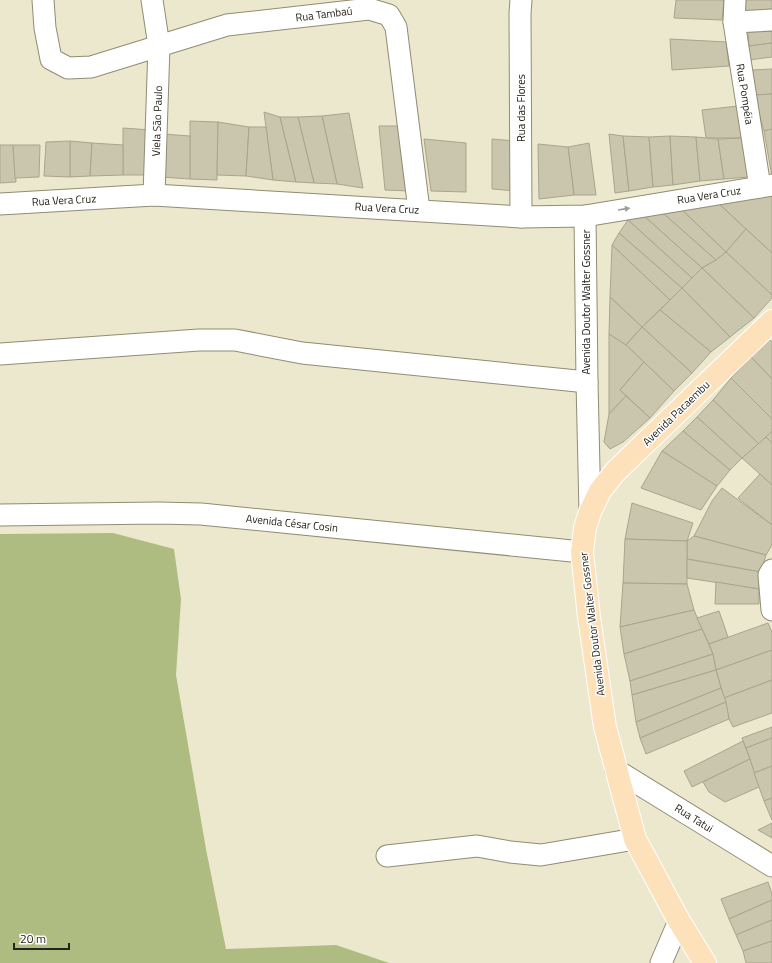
<svg xmlns="http://www.w3.org/2000/svg" width="772" height="963" viewBox="0 0 772 963" font-family="'Titillium Web',sans-serif">
<style>
.forest{fill:#afbc81}
.building{fill:#cac5ad;stroke:#a9a58d}
.lines{fill:none;stroke-linecap:round;stroke-linejoin:round}
.minor-casing{stroke:#908c75;stroke-width:23}
.major-casing{stroke:#fff;stroke-width:24}
.minor{stroke:#fff;stroke-width:21}
.major{stroke:#fce1bb;stroke-width:22}
.oneway{fill:#9d9c98}
.labels{text-anchor:middle;stroke-width:3;stroke-linejoin:round;paint-order:stroke}
.street-label{font-size:11px;fill:#25231a;stroke:#fff}
</style>
<rect width="100%" height="100%" fill="#ece8ce"/>
<path class="forest" d="M113,533L174,549L181,599L176,675L206,849L226,949L336,945L389,963H0V534Z"/>
<g class="building">
<path d="M676,0H724L722,20L674,18Z"/>
<path d="M739,0H772V15L745,16Z"/>
<path d="M772,31V43L749,46L748,32Z"/>
<path d="M670,39L726,42L729,66L672,70Z"/>
<path d="M772,43V57L749,60V46Z"/>
<path d="M772,69V94L754,95L752,70Z"/>
<path d="M772,94V129L764,131L754,95Z"/>
<path d="M738,106L744,138H706L702,110Z"/>
<path d="M264,112L280,117L296,182L273,180Z"/>
<path d="M349,113L363,188L337,184L322,116Z"/>
<path d="M322,116L337,184L314,183L298,117Z"/>
<path d="M280,117H298L314,183L296,182Z"/>
<path d="M190,121L218,122L217,180L190,179Z"/>
<path d="M218,122L249,127L246,176L217,175Z"/>
<path d="M379,126H403L409,191L385,190Z"/>
<path d="M249,127H266L273,180L246,176Z"/>
<path d="M123,128L151,130L148,175H123Z"/>
<path d="M772,129V177L764,131Z"/>
<path d="M163,134L190,136V179L161,177Z"/>
<path d="M609,134L623,136L629,191L615,193Z"/>
<path d="M623,136L649,137L653,187L629,191Z"/>
<path d="M670,136L673,185L653,187L649,137Z"/>
<path d="M670,136L696,137L700,181L673,185Z"/>
<path d="M696,137L718,139L724,179L700,181Z"/>
<path d="M744,138L749,177L724,179L718,139Z"/>
<path d="M424,139L466,143V192L431,191Z"/>
<path d="M492,139L515,141L516,191L492,189Z"/>
<path d="M70,141L92,143L90,176L70,177Z"/>
<path d="M70,141V177L44,176L46,142Z"/>
<path d="M92,143L123,145V175L90,176Z"/>
<path d="M589,143L596,195H574L568,147Z"/>
<path d="M538,144L568,147L574,195L539,199Z"/>
<path d="M0,145H13L16,182L0,183Z"/>
<path d="M13,145H40L39,177L15,178Z"/>
<path d="M772,196V253L717,202Z"/>
<path d="M717,202L746,229L726,252L682,210Z"/>
<path d="M682,210L726,252L716,260L664,214Z"/>
<path d="M664,214L716,260L702,268L643,215Z"/>
<path d="M643,215L702,268L692,278L628,220Z"/>
<path d="M628,220L692,278L682,288L619,233Z"/>
<path d="M746,229L772,253V295L726,252Z"/>
<path d="M619,233L682,288L670,300L612,245Z"/>
<path d="M612,245L670,300L642,327L610,297Z"/>
<path d="M726,252L772,295V298L754,318L702,268L716,260Z"/>
<path d="M702,268L754,318L730,337L682,288Z"/>
<path d="M682,288L730,337L711,352L660,310Z"/>
<path d="M610,297L642,327L626,345L609,334Z"/>
<path d="M660,310L711,352L692,373L642,327Z"/>
<path d="M642,327L692,373L674,391L626,345Z"/>
<path d="M609,334L626,345L644,362L620,390L626,396L609,414Z"/>
<path d="M769,339L772,342V379L751,357Z"/>
<path d="M751,357L772,379V419L731,378Z"/>
<path d="M644,362L674,391L650,418L620,390Z"/>
<path d="M731,378L772,419V431L759,444L713,400Z"/>
<path d="M626,396L650,418L623,442L610,449L604,442L609,414Z"/>
<path d="M713,400L759,444L742,458L697,417Z"/>
<path d="M697,417L742,458L730,470L683,431Z"/>
<path d="M683,431L730,470L717,486L662,451Z"/>
<path d="M772,431V443L766,437Z"/>
<path d="M766,437L772,443V485L742,458Z"/>
<path d="M662,451L717,486L701,510L641,488Z"/>
<path d="M760,474L772,485V525L738,498Z"/>
<path d="M722,488L772,525V545L766,555L694,536L712,501Z"/>
<path d="M632,503L693,523L687,541L625,539Z"/>
<path d="M694,536L766,555L761,572L687,559V541Z"/>
<path d="M625,539L687,541V584L623,583Z"/>
<path d="M687,559L761,572L759,589L687,578Z"/>
<path d="M716,582L759,589V604H715Z"/>
<path d="M623,583L687,584L694,610L620,627Z"/>
<path d="M694,610L702,629L624,654L620,627Z"/>
<path d="M719,611L728,637L709,644L697,618Z"/>
<path d="M768,623L772,632V650L716,670L713,654L709,644Z"/>
<path d="M702,629L713,654L630,681L624,654Z"/>
<path d="M772,650V680L724,698L716,670Z"/>
<path d="M713,654L716,670L632,695L630,681Z"/>
<path d="M716,670L721,688L636,722L632,695Z"/>
<path d="M772,680V713L733,727L729,719L724,698Z"/>
<path d="M721,688L726,702L640,738L636,722Z"/>
<path d="M726,702L729,719L646,754L640,738Z"/>
<path d="M772,727V738L746,748L742,738Z"/>
<path d="M772,738V766L754,773L746,748Z"/>
<path d="M743,741L750,759L692,787L684,771Z"/>
<path d="M750,759L759,787L725,802L709,792L703,782Z"/>
<path d="M772,766V798L764,801L754,773Z"/>
<path d="M772,798V820L764,801Z"/>
<path d="M772,823V838L758,830Z"/>
<path d="M768,882L772,894V900L729,919L721,899Z"/>
<path d="M772,900V920L736,935L729,919Z"/>
<path d="M772,920V941L743,951L736,935Z"/>
<path d="M772,941V963H746L743,951Z"/>
</g>
<g class="lines">
<g class="minor-casing">
<g id="minor">
<path d="M43,0L45,28L51,59L68,68L91,67L159,46L154,195"/>
<path d="M152,0L159,46L227,25L369,9L389,15L396,27L419,210"/>
<path d="M521,0L520,13L521,217"/>
<path d="M735,0L734,22L760,187"/>
<path d="M734,22L772,20"/>
<path d="M0,204L154,195L521,217L585,216L772,185"/>
<path d="M585,216L587,382L590,512"/>
<path d="M0,354L199,340H235L302,353L587,382"/>
<path d="M0,515L159,513L201,514L582,552"/>
<path d="M772,570L769,575L772,610"/>
<path d="M616,770L772,866"/>
<path d="M387,856L477,846L510,852L541,855L635,839"/>
<path d="M661,963L679,921"/>
</g>
</g>
<g class="major-casing">
<path id="major" d="M705,963L679,921L635,839L605,727L589,617L582,552L585,528L590,512L600,491L616,471L772,321"/>
</g>
<use href="#minor" class="minor"/>
<use href="#major" class="major"/>
</g>
<defs><path id="oneway-solid" d="M-6-.8H1V-3.2L6.5 0L1 3.2V.8H-6Z"/></defs>
<use class="oneway" href="#oneway-solid" transform="translate(624 209) rotate(-9)"/>
<g class="labels">
<g class="street-label">
<text transform="translate(324 14) rotate(-7)" y="4">Rua Tambaú</text>
<text transform="translate(745 94) rotate(81)" y="4">Rua Pompéia</text>
<text transform="translate(521 108) rotate(-90)" y="4">Rua das Flores</text>
<text transform="translate(157 121) rotate(-88)" y="4">Viela São Paulo</text>
<text transform="translate(709 195) rotate(-9)" y="4">Rua Vera Cruz</text>
<text transform="translate(64 200) rotate(-3)" y="4">Rua Vera Cruz</text>
<text transform="translate(387 208) rotate(3)" y="4">Rua Vera Cruz</text>
<text transform="translate(586 302) rotate(-90)" y="4">Avenida Doutor Walter Gossner</text>
<text transform="translate(676 413) rotate(-44)" y="4">Avenida Pacaembu</text>
<text transform="translate(292 523) rotate(6)" y="4">Avenida César Cosin</text>
<text transform="translate(592 624) rotate(-97)" y="4">Avenida Doutor Walter Gossner</text>
<text transform="translate(694 818) rotate(32)" y="4">Rua Tatui</text>
</g>
</g>
<path d="M14 943v6h55v-6" fill="none" stroke="#25231a" stroke-width="2"/>
<text x="20" y="943" font-size="12" fill="#25231a" stroke="#ffffff" stroke-width="3" paint-order="stroke">20 m</text>
</svg>
